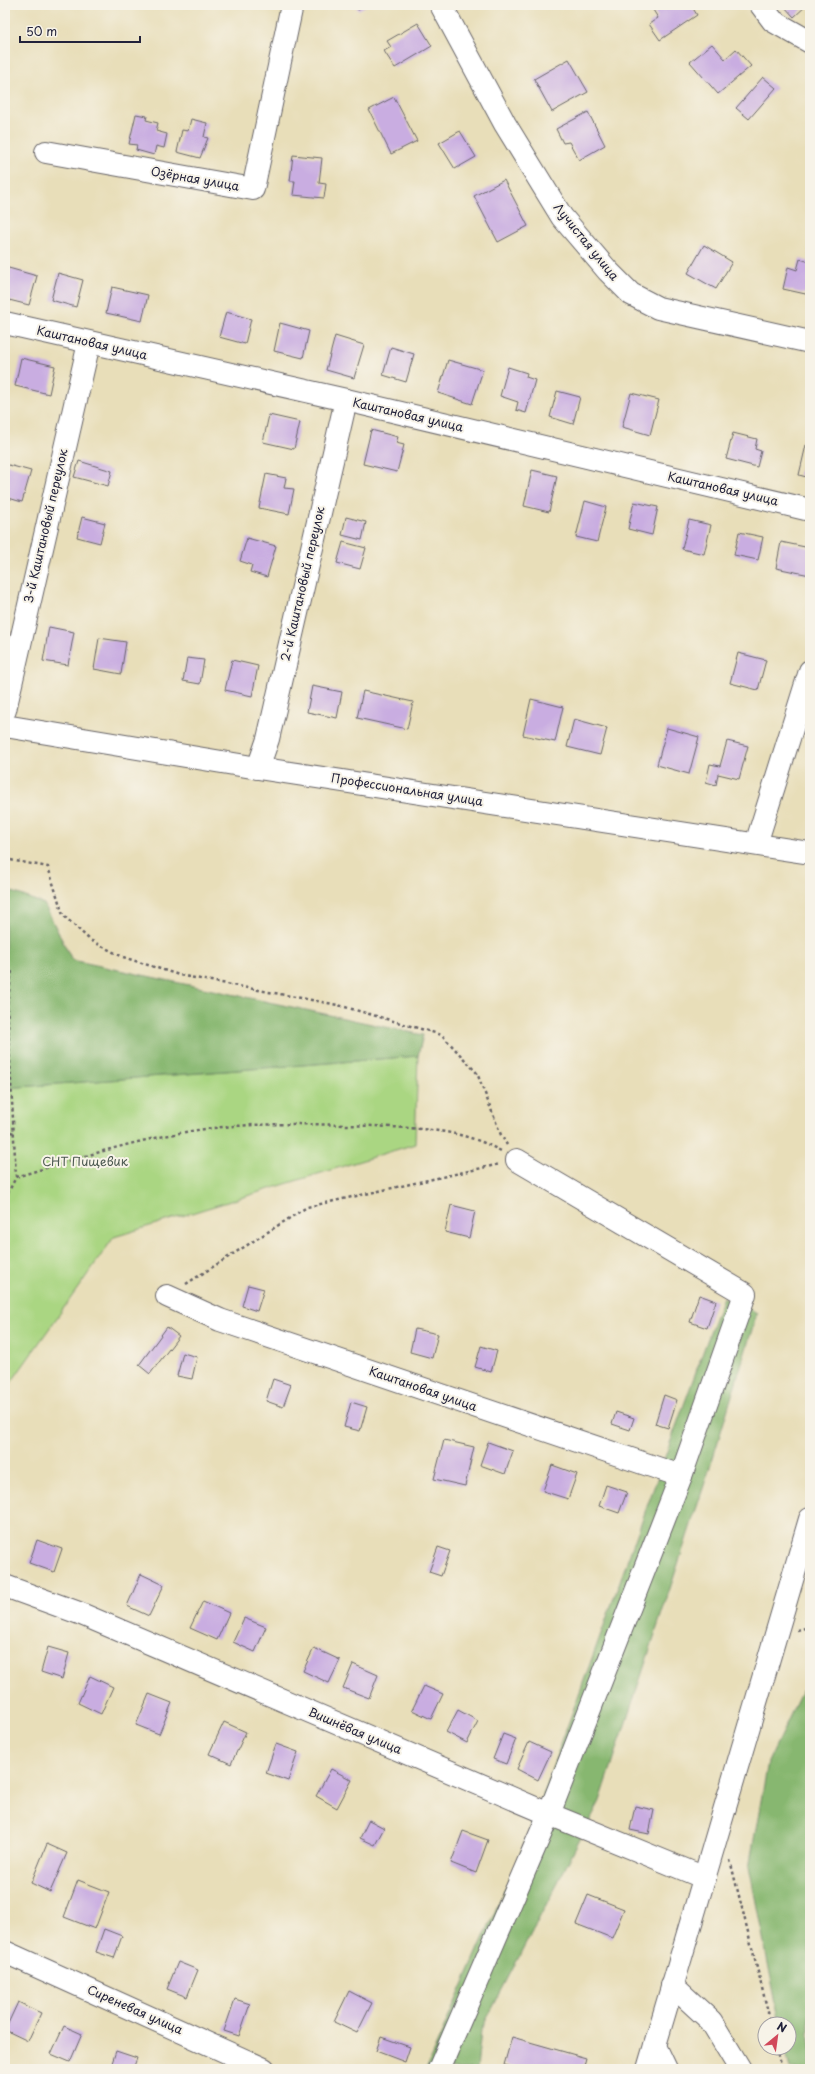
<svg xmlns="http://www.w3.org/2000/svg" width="815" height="2074" viewBox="0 0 815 2074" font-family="'Playpen Sans',sans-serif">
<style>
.green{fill:#aad682;stroke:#667c5e}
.forest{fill:#87b770;stroke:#546c56}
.building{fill:#c9ade1}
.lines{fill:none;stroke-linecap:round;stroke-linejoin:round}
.minor-casing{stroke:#676467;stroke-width:24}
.major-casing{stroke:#676467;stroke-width:24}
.path{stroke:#676467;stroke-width:2.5;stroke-dasharray:3 3;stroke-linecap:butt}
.minor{stroke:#fff;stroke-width:22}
.major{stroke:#fff;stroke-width:22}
.labels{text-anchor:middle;stroke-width:4;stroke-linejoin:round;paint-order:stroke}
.street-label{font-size:12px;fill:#22223b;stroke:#f7f3e8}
.park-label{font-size:12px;fill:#4b5850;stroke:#f7f3e8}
</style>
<rect width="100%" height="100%" fill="#f7f3e8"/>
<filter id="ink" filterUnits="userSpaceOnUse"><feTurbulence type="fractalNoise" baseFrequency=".025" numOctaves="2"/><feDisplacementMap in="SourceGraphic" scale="8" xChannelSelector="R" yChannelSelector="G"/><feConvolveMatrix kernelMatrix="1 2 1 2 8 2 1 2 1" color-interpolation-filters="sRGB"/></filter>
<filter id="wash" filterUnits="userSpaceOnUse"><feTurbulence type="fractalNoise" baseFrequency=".012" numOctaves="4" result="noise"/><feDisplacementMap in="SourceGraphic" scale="16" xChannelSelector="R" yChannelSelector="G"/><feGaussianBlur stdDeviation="0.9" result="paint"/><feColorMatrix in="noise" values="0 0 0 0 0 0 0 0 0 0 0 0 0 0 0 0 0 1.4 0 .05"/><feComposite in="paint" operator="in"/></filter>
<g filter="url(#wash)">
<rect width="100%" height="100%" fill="#e8deb9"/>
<path class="green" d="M418,1056L415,1144L114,1237L5,1391V1079L6,1088Z"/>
<g class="forest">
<path d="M5,889L44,904L72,960L423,1035L418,1056L6,1088Z"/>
<path d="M723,1297L757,1313L712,1461L600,1801L481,2030L477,2069H426L525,1843Z"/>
<path d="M810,1674V2069H790L785,2048H789V2024H780L749,1867L768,1762Z"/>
</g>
<g id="blocks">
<g class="building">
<path d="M355,5H367L358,10Z"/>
<path d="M650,5H691L697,15L660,40L649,24L658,18Z"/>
<path d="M783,5H807L794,17Z"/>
<path d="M418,23L432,46L395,68L384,51L391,47L387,41Z"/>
<path d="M712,44L725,59L736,49L751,66L718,94L690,62Z"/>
<path d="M569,59L588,92L552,112L534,79Z"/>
<path d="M763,77L776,88L749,119L736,108Z"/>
<path d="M394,97L417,141L391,154L369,110Z"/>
<path d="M588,112L605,145L579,160L569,142L563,143L556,129Z"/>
<path d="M136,114L147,116L146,120L158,123L156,131L167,134L164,148L156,146L154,155L136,150L137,145L129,144Z"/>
<path d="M191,119L207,123L204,137L208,138L200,158L177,152L182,130L188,131Z"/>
<path d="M460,131L476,157L455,169L439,143Z"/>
<path d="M293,155L322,158L319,183L326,184L324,198L293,195L295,181H290Z"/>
<path d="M504,180L528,226L498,242L474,196Z"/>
<path d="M704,245L732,262L716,289L688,273Z"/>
<path d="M800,259L810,262V295L783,289L788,267L797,270Z"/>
<path d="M5,267L37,276L29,305L5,299Z"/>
<path d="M58,273L83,280L76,307L51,300Z"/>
<path d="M112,287L148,295L142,321L106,313Z"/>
<path d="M226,312L251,319L245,344L219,337Z"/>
<path d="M280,323L309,331L303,358L274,351Z"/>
<path d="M335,336L364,345L354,378L326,370Z"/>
<path d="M391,347L414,354L406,382L383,375Z"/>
<path d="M21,358L55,366L49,394L15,386Z"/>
<path d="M448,360L483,370L472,404L438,393Z"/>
<path d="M508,367L527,373L526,377L535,380L526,413L516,410L518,402L500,396Z"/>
<path d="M557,391L580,397L573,424L550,417Z"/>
<path d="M631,393L659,400L650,435L622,427Z"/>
<path d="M269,415L300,422L294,449L263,442Z"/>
<path d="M371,430L398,437L396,443L404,445L397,472L363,464Z"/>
<path d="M733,433L757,439L755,449L761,451L757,467L726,459Z"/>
<path d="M806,445L810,446V478L799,475Z"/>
<path d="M79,461L112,471L108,486L74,477Z"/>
<path d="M5,464L31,471L22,502L5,497Z"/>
<path d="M532,470L557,476L549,512L524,506Z"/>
<path d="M266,474L286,478L284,488L294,489L289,514L259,508Z"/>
<path d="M585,501L606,507L597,542L576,537Z"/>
<path d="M634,502L658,507L652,535L628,529Z"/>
<path d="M82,517L105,523L100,543L77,537Z"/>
<path d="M346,517L366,522L362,540L342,535Z"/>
<path d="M689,520L711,525L704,554L682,549Z"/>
<path d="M739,532L763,537L758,560L734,555Z"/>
<path d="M247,538L276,546L267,577L250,572L252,565L240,561Z"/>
<path d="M343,542L366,548L360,569L337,563Z"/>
<path d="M781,542L810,548V575L776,568Z"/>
<path d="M49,627L74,632L68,665L43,661Z"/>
<path d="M99,638L126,642L121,674L94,669Z"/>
<path d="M738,653L766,660L758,690L730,683Z"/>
<path d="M187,658L204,660L200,684L183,681Z"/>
<path d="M232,660L258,666L252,696L225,690Z"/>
<path d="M312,686L342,692L337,718L307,712Z"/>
<path d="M363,691L413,702L407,729L357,718Z"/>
<path d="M531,699L563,707L555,742L523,735Z"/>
<path d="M574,719L607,728L600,755L567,747Z"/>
<path d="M667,728L699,737L689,774L657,765Z"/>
<path d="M727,741L748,746L739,779L718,774L716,785L706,782L710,764L720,766Z"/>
<path d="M451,1205L475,1211L469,1238L445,1232Z"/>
<path d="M248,1285L264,1289L257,1311L242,1306Z"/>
<path d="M699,1295L716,1301L707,1328L690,1322Z"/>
<path d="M167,1327L179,1336L150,1374L139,1365Z"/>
<path d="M415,1329L438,1334L432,1358L410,1352Z"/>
<path d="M481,1346L497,1351L491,1372L475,1367Z"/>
<path d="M183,1353L197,1357L192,1379L177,1376Z"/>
<path d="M273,1379L291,1385L283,1407L266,1401Z"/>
<path d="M664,1395L677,1400L668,1428L655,1424Z"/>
<path d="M351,1402L367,1407L360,1431L344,1427Z"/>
<path d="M616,1412L634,1418L630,1430L612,1424Z"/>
<path d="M444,1440L474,1447L465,1486L434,1479Z"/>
<path d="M488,1442L513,1451L505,1474L480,1465Z"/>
<path d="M552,1465L577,1474L568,1499L543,1491Z"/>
<path d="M606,1485L627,1492L619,1513L599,1506Z"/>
<path d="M37,1540L62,1549L54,1572L29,1563Z"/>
<path d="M438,1547L450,1551L441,1576L429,1572Z"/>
<path d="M141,1574L164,1585L149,1616L127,1606Z"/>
<path d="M203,1601L229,1613L217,1640L190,1628Z"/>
<path d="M244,1618L266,1627L255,1652L233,1642Z"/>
<path d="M48,1647L69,1653L62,1679L41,1672Z"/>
<path d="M314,1648L340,1660L329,1683L303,1671Z"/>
<path d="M353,1664L378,1675L369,1698L343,1688Z"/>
<path d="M90,1676L113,1687L101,1714L78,1703Z"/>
<path d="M424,1686L443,1694L431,1719L412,1710Z"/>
<path d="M149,1694L172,1703L159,1734L136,1725Z"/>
<path d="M458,1710L478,1721L467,1743L446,1732Z"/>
<path d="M224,1722L246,1732L231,1764L209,1754Z"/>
<path d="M503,1734L516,1739L506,1764L493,1759Z"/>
<path d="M529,1742L551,1752L538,1780L517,1769Z"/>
<path d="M276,1744L298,1752L288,1781L266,1773Z"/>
<path d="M331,1769L352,1780L337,1808L316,1796Z"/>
<path d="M635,1806L654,1810L649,1834L630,1830Z"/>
<path d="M369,1820L384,1828L375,1845L360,1838Z"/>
<path d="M463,1831L488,1840L476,1873L451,1863Z"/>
<path d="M47,1844L67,1853L50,1892L31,1883Z"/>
<path d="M78,1880L109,1892L95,1929L64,1917Z"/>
<path d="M588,1895L624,1909L612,1938L576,1924Z"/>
<path d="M104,1929L122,1936L114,1958L96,1952Z"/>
<path d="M178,1962L198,1970L187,1997L167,1989Z"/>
<path d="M349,1991L372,2003L357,2033L334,2022Z"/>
<path d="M235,1999L250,2004L239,2036L224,2031Z"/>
<path d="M18,2002L41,2013L28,2041L5,2030Z"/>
<path d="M64,2026L82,2034L70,2062L51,2054Z"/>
<path d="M381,2037L410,2047L405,2062L376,2051Z"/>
<path d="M512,2037L586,2058L583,2069H520L504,2065Z"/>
<path d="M116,2051L137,2058L133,2069H110Z"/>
</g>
</g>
</g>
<g filter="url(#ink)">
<use href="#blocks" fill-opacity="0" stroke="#676467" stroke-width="1"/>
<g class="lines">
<g class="minor-casing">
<g id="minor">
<path d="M441,5L505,124L562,217L608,271L631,294L658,308L810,342"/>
<path d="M761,5L773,21L810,42"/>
<path d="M46,152L253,189L292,5"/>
<path d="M5,323L346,400L810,510"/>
<path d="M5,710L89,343"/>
<path d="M5,726L258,768L810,853"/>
<path d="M258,768L268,739L346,400"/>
<path d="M756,844L810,671"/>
<path d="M167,1296L220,1320L681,1476"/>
<path d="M5,1586L79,1613L549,1814L705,1878"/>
<path d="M5,1952L264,2069"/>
<path d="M672,1985L711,2021L740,2069"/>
<path d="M655,2046L666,2069"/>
<path d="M439,2069L549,1814L681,1476L745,1294L517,1160"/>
</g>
</g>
<g class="major-casing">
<path id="major" d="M648,2069L810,1519"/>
</g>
<g class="path">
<path d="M5,859L48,867L63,915L90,940L123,957L179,975L338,1005L442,1035L477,1073L501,1135L507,1145"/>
<path d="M5,1130L14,1133"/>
<path d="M16,1177C79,1158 140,1138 205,1129C259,1122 319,1124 374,1126C420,1129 459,1128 501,1151"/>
<path d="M5,1199L16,1177L7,1005L12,970"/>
<path d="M186,1284L307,1207L500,1164"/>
<path d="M797,1630L810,1627"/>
<path d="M730,1860L771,2024"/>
<path d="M777,2048L782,2069"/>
</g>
<use href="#minor" class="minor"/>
<use href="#major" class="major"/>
</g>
</g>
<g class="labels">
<g class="street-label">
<text transform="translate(195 179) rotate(10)" y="4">Озёрная улица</text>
<text transform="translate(586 242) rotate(51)" y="4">Лучистая улица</text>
<text transform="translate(92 343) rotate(13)" y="4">Каштановая улица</text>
<text transform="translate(408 415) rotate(13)" y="4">Каштановая улица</text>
<text transform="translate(723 489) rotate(13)" y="4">Каштановая улица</text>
<text transform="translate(46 526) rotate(-77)" y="4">3-й Каштановый переулок</text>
<text transform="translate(303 584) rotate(-77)" y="4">2-й Каштановый переулок</text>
<text transform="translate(407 790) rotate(9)" y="4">Профессиональная улица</text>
<text transform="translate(423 1389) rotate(19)" y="4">Каштановая улица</text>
<text transform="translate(355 1731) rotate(23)" y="4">Вишнёвая улица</text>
<text transform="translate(135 2010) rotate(24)" y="4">Сиреневая улица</text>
</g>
<g class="park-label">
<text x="85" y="1166">СНТ Пищевик</text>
</g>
</g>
<rect width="815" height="2074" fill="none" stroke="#f7f3e8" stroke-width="20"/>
<g transform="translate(777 2036) rotate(29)"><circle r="19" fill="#f7f3e8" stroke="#a29fa3"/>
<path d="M0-3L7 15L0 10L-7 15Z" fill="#d1495b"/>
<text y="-6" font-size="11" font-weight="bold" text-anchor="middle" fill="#22223b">N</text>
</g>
<path d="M20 36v6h120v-6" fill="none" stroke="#22223b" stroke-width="2"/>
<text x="26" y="36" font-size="12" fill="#22223b" stroke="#f7f3e8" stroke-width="3" paint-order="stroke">50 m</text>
</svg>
